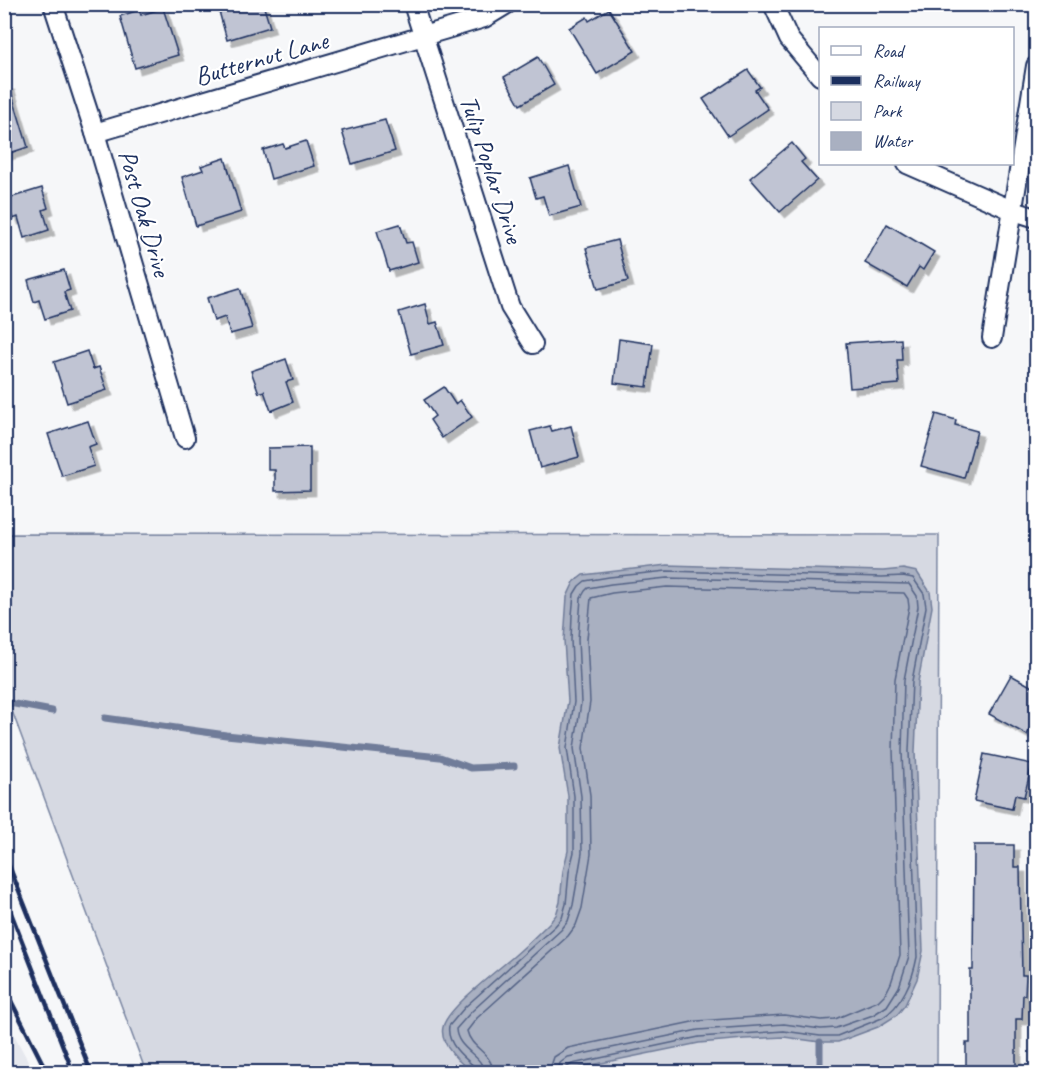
<svg xmlns="http://www.w3.org/2000/svg" width="1041" height="1077" viewBox="0 0 1041 1077" font-family="Caveat,sans-serif">
<style>
.built{fill:#e6e8ee}
.green{fill:#d6d9e2;stroke:#7884a0;stroke-width:1.5}
.water{fill:#a9b0c1;stroke:#707c99;stroke-width:1.5}
.lines{fill:none;stroke-linecap:round;stroke-linejoin:round}
.shore{stroke:#546386;stroke-width:1.5}
.stream{stroke:#707c99;stroke-width:7}
.building{fill:#c0c4d3;stroke:#1b2f5e;stroke-width:1.5;filter:url(#shadow)}
.minor-casing{stroke:#1b2f5e;stroke-width:22}
.minor{stroke:#fff;stroke-width:18}
.rail{stroke:#1b2f5e;stroke-width:4.5}
.labels{text-anchor:middle;stroke-width:4.5;stroke-linejoin:round;paint-order:stroke}
.street-label{font-size:26px;fill:#1b2f5e;stroke:#fff}
</style>
<defs>
<filter id="shadow"><feDropShadow dx="5.5" dy="5.5" stdDeviation="0" flood-color="#0004"/></filter>
</defs>
<rect width="100%" height="100%" fill="#f6f7f9"/>
<filter id="ink" filterUnits="userSpaceOnUse"><feTurbulence type="fractalNoise" baseFrequency=".0167" numOctaves="2"/><feDisplacementMap in="SourceGraphic" scale="12" xChannelSelector="R" yChannelSelector="G"/><feConvolveMatrix kernelMatrix="1 2 1 2 8 2 1 2 1" color-interpolation-filters="sRGB"/></filter>
<g filter="url(#ink)">
<path class="built" d="M4,1018H5L34,1072H5Z"/>
<path class="green" d="M5,534L939,535L937,1072H146L5,692Z"/>
<path class="water" d="M667,565L883,571L903,569L917,572L930,592L932,607L918,682L915,752L923,951L917,979L905,1005L897,1015L878,1027L838,1042H820L784,1037L744,1039L699,1043L558,1072H475C461,1066 439,1044 443,1027C447,1008 498,970 514,956C527,945 539,933 551,921L556,915L560,902L563,871L568,851V796L560,748L568,701L564,640L567,597L574,582L583,575Z"/>
<g class="lines">
<g class="shore">
<path d="M476,1072L475,1067C463,1057 446,1043 449,1026L465,1007L555,926L562,918L566,904L569,872L574,852V796L567,748L574,702L571,640L572,615L574,594L579,586L585,581L609,577L667,571L882,577L903,576L913,578L924,594L926,607L912,681L909,751L917,957C913,979 902,1006 882,1018L837,1036H820L784,1031L699,1037L572,1064L567,1067L566,1072"/>
<path d="M484,1072C483,1055 457,1050 456,1029L471,1012L561,930L568,921L573,905L582,853L581,796L574,748L581,703L578,639L581,598L585,591L588,588L611,584L667,578L909,584L917,596L918,607L904,680L902,751L909,956L899,987L887,1006L873,1015L836,1028L821,1029L784,1024L698,1030L568,1057L560,1063L558,1072"/>
<path d="M493,1072C492,1052 471,1049 467,1031L477,1018L568,936L576,925L582,908L591,854L590,795L583,748L590,702L587,639L591,598L612,593L667,587L904,593L908,599L909,607L895,679L893,750L900,955L891,983L886,993L878,1001L835,1019L821,1020L784,1015L697,1021L568,1048L554,1057L549,1072"/>
</g>
<g class="stream">
<path d="M4,702L52,711"/>
<path d="M105,718L226,735L440,757L471,768L514,766"/>
<path d="M820,1042V1070"/>
</g>
</g>
<g class="building">
<path d="M217,4H263L270,27L227,40Z"/>
<path d="M163,8L178,55L135,68L120,16L139,10L141,15Z"/>
<path d="M609,9L635,51L597,74L569,28L587,17L589,21Z"/>
<path d="M538,57L554,85L520,105L504,77Z"/>
<path d="M748,70L760,87L755,90L768,109L728,136L703,99Z"/>
<path d="M4,85H9L28,147L4,155Z"/>
<path d="M385,120L395,151L352,164L342,131Z"/>
<path d="M306,141L314,166L271,179L263,150L283,144L285,148Z"/>
<path d="M792,143L805,159L801,162L817,180L780,212L750,178Z"/>
<path d="M225,158L241,212L196,226L182,177L203,170L201,166Z"/>
<path d="M569,166L581,207L549,216L543,196L536,198L530,178Z"/>
<path d="M42,188L48,208L43,210L49,230L24,238L18,217L13,219L6,199Z"/>
<path d="M400,224L406,243L412,242L418,262L389,271L377,231Z"/>
<path d="M887,224L934,252L923,270L919,267L907,287L865,263Z"/>
<path d="M617,240L628,281L598,289L586,248Z"/>
<path d="M64,270L70,290L64,292L70,311L45,319L39,300L34,302L28,280Z"/>
<path d="M240,288L252,328L230,334L225,317L214,321L207,298Z"/>
<path d="M425,304L430,324L437,322L444,345L411,354L399,312Z"/>
<path d="M619,339L653,344L647,387L614,383Z"/>
<path d="M901,339L902,360H897L899,384L850,388L846,343Z"/>
<path d="M87,351L93,369L99,367L107,390L67,403L54,362Z"/>
<path d="M286,359L293,380L286,382L293,402L271,411L264,391L259,393L251,371Z"/>
<path d="M444,387L455,404L460,400L472,417L442,438L430,420L435,416L424,400Z"/>
<path d="M936,414L956,420L955,425L977,431L964,478L921,466Z"/>
<path d="M88,421L96,444L88,447L94,466L62,476L48,434Z"/>
<path d="M550,426L552,431L571,426L579,457L540,468L530,431Z"/>
<path d="M310,447V490L275,491V470H268V448Z"/>
<path d="M1011,675L1036,689V717L1027,735L989,714Z"/>
<path d="M984,754L1032,764L1024,797L1015,795L1012,809L974,801Z"/>
<path d="M974,845H1014V867H1020L1022,975H1026L1025,995H1023L1022,1019H1016V1072H966V1043H970V970H973Z"/>
</g>
<g class="lines">
<g class="minor-casing">
<g id="minor">
<path d="M53,4L95,133L185,438"/>
<path d="M413,4L510,307L533,344"/>
<path d="M773,4L789,39L820,76"/>
<path d="M95,133L484,18L507,4"/>
<path d="M907,164L1014,211L1036,218"/>
<path d="M992,338L1036,66"/>
</g>
</g>
<use href="#minor" class="minor"/>
<g class="rail">
<path d="M4,853L91,1072"/>
<path d="M4,895L73,1072"/>
<path d="M4,987L47,1072"/>
</g>
</g>
</g>
<g class="labels">
<g class="street-label">
<text transform="translate(261 58) rotate(-16)" y="9">Butternut Lane</text>
<text transform="translate(492 169) rotate(72)" y="9">Tulip Poplar Drive</text>
<text transform="translate(145 213) rotate(74)" y="9">Post Oak Drive</text>
</g>
</g>
<rect width="1041" height="1077" fill="none" stroke="#fff" stroke-width="24"/>
<rect x="12" y="12" width="1017" height="1053" fill="none" stroke="#1b2f5e" stroke-width="2" filter="url(#ink)"/>
<rect x="819" y="27" width="195" height="138" fill="#ffffff" stroke="#a4acbf" stroke-width="1.5"/>
<rect x="831" y="46" width="30" height="9" fill="#ffffff" stroke="#a4acbf" stroke-width="1.5"/>
<text x="873" y="57" font-size="18" fill="#1b2f5e">Road</text>
<rect x="831" y="76" width="30" height="9" fill="#1b2f5e" stroke="#a4acbf" stroke-width="1.5"/>
<text x="873" y="87" font-size="18" fill="#1b2f5e">Railway</text>
<rect x="831" y="102" width="30" height="18" fill="#d6d9e2" stroke="#a4acbf" stroke-width="1.5"/>
<text x="873" y="117" font-size="18" fill="#1b2f5e">Park</text>
<rect x="831" y="132" width="30" height="18" fill="#a9b0c1" stroke="#a4acbf" stroke-width="1.5"/>
<text x="873" y="147" font-size="18" fill="#1b2f5e">Water</text>
</svg>
